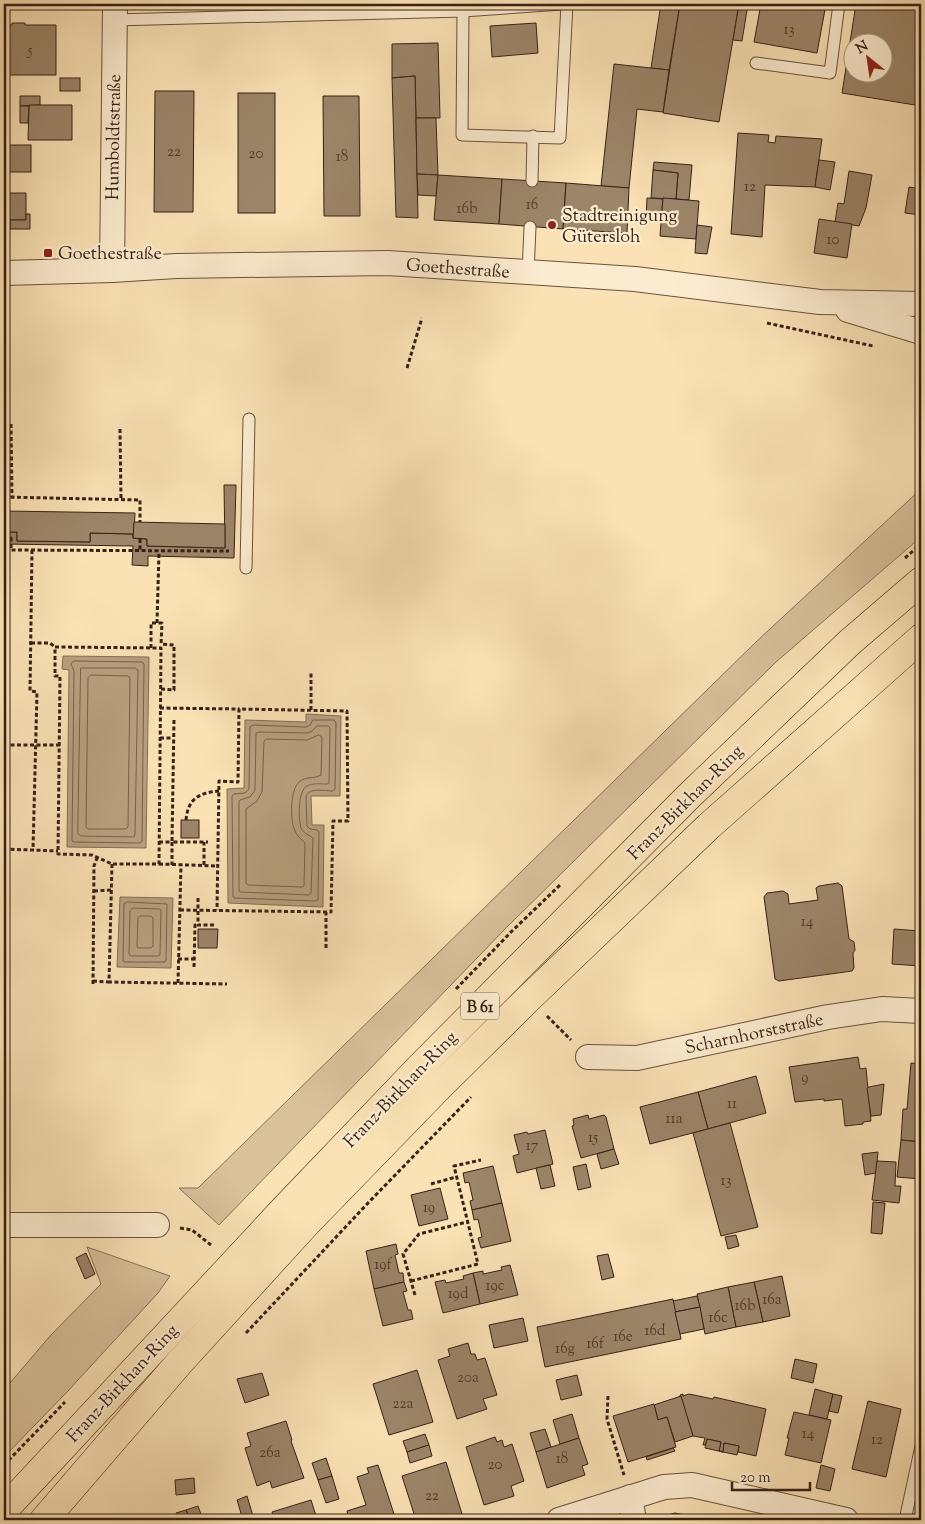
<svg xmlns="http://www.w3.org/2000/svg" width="925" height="1524" viewBox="0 0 925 1524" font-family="'Sorts Mill Goudy',serif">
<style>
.green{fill:#d9c19a;stroke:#887158}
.water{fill:#b8a07f;stroke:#846d55}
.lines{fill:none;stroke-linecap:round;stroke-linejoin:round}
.shore{stroke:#78604a;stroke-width:1}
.building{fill:#9c8569;stroke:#372116;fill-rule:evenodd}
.lane-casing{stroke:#68513e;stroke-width:13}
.street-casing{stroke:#68513e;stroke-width:26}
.primary-casing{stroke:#372116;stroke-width:29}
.path{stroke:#372116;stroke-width:3;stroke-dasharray:4 2.5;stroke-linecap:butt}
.lane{stroke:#fceccf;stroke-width:11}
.street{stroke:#fceccf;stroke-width:24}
.primary{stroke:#fae2b5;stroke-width:28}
.poi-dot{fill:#8f2418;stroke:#fceccf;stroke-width:2}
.labels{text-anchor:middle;stroke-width:4.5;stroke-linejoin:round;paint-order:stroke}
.number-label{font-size:15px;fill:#503a2b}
.shield{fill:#fceccf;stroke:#725e4e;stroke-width:1}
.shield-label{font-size:16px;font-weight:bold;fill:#372116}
.street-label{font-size:18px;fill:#372116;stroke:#fceccf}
.poi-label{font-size:18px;fill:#372116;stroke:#fceccf;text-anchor:start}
</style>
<rect width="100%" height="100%" fill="#fae2b5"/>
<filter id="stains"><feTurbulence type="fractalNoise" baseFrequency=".004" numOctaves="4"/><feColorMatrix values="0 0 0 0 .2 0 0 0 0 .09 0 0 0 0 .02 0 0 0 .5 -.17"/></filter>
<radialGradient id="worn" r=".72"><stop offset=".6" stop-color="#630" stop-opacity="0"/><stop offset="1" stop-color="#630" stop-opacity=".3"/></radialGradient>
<g class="green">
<path d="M921,489V537L776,662L506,928L219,1225L179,1188H198L757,641Z"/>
<path d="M87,1247L170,1276L158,1293L67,1392L4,1457V1390L50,1336L101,1284Z"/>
</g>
<g class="water">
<path d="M63,656L149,657L146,848L67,847L69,670L62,669Z"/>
<path d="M306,714L341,716L340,796H311L312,825H324L323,907L228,903L227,789L244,788L245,720L306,722Z"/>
<path d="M120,897L173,898L171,968L117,967Z"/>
</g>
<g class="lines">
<g class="shore">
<path d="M74,661L142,662L144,664L142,841L140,843L74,842L72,841L74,671L71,664Z"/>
<path d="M81,668H135L138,670L135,834L134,837L81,836L78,834Z"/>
<path d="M91,675L128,676L130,678L128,827L126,829H88L86,827L88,678Z"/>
<path d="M313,720H334L336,723L335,789L333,791C324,791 310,787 306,796L307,826L310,829L317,830L319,832L318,900L315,901L234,898L233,896L232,796L234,794L245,793L249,789L250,727L253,725L306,727L310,725Z"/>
<path d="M317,726H328L330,728L329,783L327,784C321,784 312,783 307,786C298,790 298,819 301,828C303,833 309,835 313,838L311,893L309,895L240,892L239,890V802L240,800L250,797L255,790L256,733L259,732L307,733L312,731Z"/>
<path d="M319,735L322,737L321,775C314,779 306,776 299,782C290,790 290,821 295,831C297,836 301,839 305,843L304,886L302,887L248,885L246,883V809L257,801L262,792L264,741L266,739L307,740Z"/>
<path d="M127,902L167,904L166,960L165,962H125L123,961L124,904Z"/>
<path d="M133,908L159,909L161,910L160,954L159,956H131L129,954L130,911Z"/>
<path d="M140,916H151L153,918V946L151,948H139L137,947L138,918Z"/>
</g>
</g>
<g class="building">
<path d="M661,4H680L669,70L651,68Z"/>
<path d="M680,4H739L719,122L663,113Z"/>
<path d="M739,4H748L742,41L733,40Z"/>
<path d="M761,4L771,5V4H826L817,53L754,42Z"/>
<path d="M856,4H921V106L842,93ZM852,42H882V72H852Z"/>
<path d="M12,23H25V25H56V75H4V25H12Z"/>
<path d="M536,23L538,53L492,57L490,26Z"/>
<path d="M438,43L440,118H416L415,76L392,78V44Z"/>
<path d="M614,64L669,70L663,112L637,109L629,188L601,186Z"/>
<path d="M415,76L418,218L396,217L392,78Z"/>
<rect x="60" y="78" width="20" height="13"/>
<path d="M155,91H194L193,212H154Z"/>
<rect x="238" y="93" width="37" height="120"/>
<path d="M20,96H40V105L20,106Z"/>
<path d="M323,96H359L360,216H324Z"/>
<path d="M29,105H72V140H28Z"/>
<path d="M20,106H29L28,123H20Z"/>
<path d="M416,118H436L438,175L417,174Z"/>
<path d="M738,133L769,135L768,142L775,143L776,136L822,139L815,187L765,185L762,237L731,234Z"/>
<rect x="4" y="145" width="27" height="27"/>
<path d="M819,160L835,162L830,190L815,187Z"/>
<path d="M654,162L692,165L689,200L676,199L678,173L653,170Z"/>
<path d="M653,170L678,173L676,199L651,198Z"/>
<path d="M849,171L872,175L866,208L859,226L835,222L838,203L844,204Z"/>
<path d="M417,174L438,175L436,196L418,195Z"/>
<path d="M438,175L502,179L499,224L434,220Z"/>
<path d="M502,179L566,183L563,229L499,224Z"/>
<path d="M566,183L629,188L627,233L563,229Z"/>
<path d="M909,187L921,189V215L905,213Z"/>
<path d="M4,193H26V220H10V229L4,230Z"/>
<path d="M647,198L663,199L661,220L646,219Z"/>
<path d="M663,198L699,201L696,239L660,236Z"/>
<path d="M26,214H30V229H10V220H26Z"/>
<path d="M819,219L852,224L847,258L814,253Z"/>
<path d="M697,225L712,227L707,254L695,253Z"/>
<path d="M224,485H236L234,558L148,556V566L132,565L133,546L4,544V532H17V541L90,542V533L133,534V538L147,539V546L225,548Z"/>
<path d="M4,511L135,513L134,534L90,533V542L17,541V532H4Z"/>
<path d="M134,522L225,524V548L147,546V539L133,538Z"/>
<rect x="181" y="820" width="18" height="18"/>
<path d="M838,883L842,886L849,939L854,942L855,950L853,953L854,968L852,971L779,981L775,979L764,897L767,893L783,891L788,894L789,904L818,900L816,888L819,886Z"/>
<path d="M198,929H218L217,948H198Z"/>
<path d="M894,929L921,931V966L892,964Z"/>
<path d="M858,1057L860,1069L866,1068L871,1121L863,1122V1124L845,1126L842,1099L824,1101V1099L795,1102L789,1067Z"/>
<path d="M911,1063L921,1064V1142L901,1140L903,1109H907Z"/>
<path d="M756,1076L766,1113L708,1129L698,1092Z"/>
<path d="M884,1084L881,1115L871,1116L867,1088L869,1087Z"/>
<path d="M698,1092L708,1129L650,1144L640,1107Z"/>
<path d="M588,1115L589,1119L604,1115L606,1117L614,1149L581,1158L572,1126L574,1125L573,1119Z"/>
<path d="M730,1123L758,1227L721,1236L693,1133Z"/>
<path d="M545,1130L553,1164L517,1173L513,1156L519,1154L514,1135L527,1132L528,1134Z"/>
<path d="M901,1140L921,1142V1179L897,1177Z"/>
<path d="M614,1149L619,1164L601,1169L597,1154Z"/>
<path d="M878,1152L876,1173L865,1175L862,1154Z"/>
<path d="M877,1161L896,1162L895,1186H901L899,1203L872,1200Z"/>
<path d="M586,1164L591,1187L578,1190L573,1167Z"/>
<path d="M550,1165L555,1186L541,1189L536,1168Z"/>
<path d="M493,1166L502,1203L472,1210L470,1201L473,1200L469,1182L465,1183L463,1173Z"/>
<path d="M440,1188L448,1219L419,1226L411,1195Z"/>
<path d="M873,1202L885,1203L882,1234L871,1233Z"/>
<path d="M502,1203L511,1241L481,1248L478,1238L482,1237L478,1219L474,1220L472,1210Z"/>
<path d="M736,1235L739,1246L728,1249L725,1237Z"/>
<path d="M396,1244L398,1254L395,1255L399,1273H403L404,1282L374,1289L366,1251Z"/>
<rect x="4" y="1250" width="4" height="36"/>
<path d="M86,1253L95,1274L85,1279L76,1258Z"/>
<path d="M608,1254L614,1277L602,1280L597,1256Z"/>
<path d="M510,1265L518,1295L480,1304L473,1273L483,1271V1274L502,1270L501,1267Z"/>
<path d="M473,1273L480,1304L443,1313L435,1282L445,1280L446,1283L464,1279L463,1276Z"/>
<path d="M782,1276L790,1316L763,1322L754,1282Z"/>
<path d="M404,1282L407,1291L403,1292L408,1310H411L413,1319L383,1326L374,1289Z"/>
<path d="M754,1282L763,1322L736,1327L728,1287Z"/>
<path d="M728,1287L736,1327L705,1334L697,1294Z"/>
<path d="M697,1296L700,1307L675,1312L673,1301Z"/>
<path d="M673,1299L681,1339L545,1367L537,1327Z"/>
<path d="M700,1307L704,1329L680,1334L675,1312Z"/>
<path d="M523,1318L528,1341L494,1348L489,1325Z"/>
<path d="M468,1343L471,1354H475L477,1360L485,1358L497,1395L483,1399L487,1409L457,1419L438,1360L450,1356L448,1349Z"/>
<path d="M795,1359L817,1364L813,1383L791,1378Z"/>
<path d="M417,1370L433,1422L389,1435L373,1384Z"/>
<path d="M262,1373L269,1395L245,1403L237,1379Z"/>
<path d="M577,1375L582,1395L561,1400L556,1380Z"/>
<path d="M815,1389L833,1394L827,1419L809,1415Z"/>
<path d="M683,1394V1396L689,1394L713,1399L714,1397L766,1409L756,1456L738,1452L739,1446L724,1443L723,1452L719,1451L721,1442L707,1439L706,1445H703L705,1438L693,1436L680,1395Z"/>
<path d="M833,1394L842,1396L838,1413L829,1411Z"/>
<path d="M681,1396L693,1436L675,1442L667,1417L658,1420L654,1405Z"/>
<path d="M868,1401L901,1409L886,1477L852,1469Z"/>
<path d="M654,1404L658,1420L667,1417L676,1447L628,1462L613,1416Z"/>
<path d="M794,1412L831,1420L821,1463L785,1455L789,1438H787Z"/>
<path d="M572,1414L579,1438L560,1444L553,1420Z"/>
<path d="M286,1421L292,1440L291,1441L304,1478L272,1488L270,1481L257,1486L245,1448L251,1446L247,1433Z"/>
<path d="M545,1429L551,1447L536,1452L530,1433Z"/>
<path d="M425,1434L429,1445L407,1452L403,1441Z"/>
<path d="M495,1437L497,1442L502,1440L504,1447L512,1444L524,1481L511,1486L514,1496L484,1505L466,1447Z"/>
<path d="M579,1438L588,1464L582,1466L585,1475L547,1488L536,1452Z"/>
<path d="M707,1439L721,1442L719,1451L723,1452L724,1443L739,1446L737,1455L705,1448Z"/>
<path d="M429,1445L432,1456L410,1463L407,1452Z"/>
<path d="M673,1448L675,1451L647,1460L646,1457Z"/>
<path d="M326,1458L332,1476L318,1480L312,1463Z"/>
<path d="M446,1462L462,1514L441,1520H416L402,1476Z"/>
<path d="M378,1465L396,1520H341L340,1517L348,1515L347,1511L366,1505L357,1477L369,1473L367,1468Z"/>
<path d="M821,1465L835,1469L830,1491L816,1488Z"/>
<path d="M332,1476L339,1499L326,1503L318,1480Z"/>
<path d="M194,1478L195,1493L176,1495L175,1480Z"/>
<path d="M247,1496L253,1516L243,1520L237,1500Z"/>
<path d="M311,1500L317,1519L316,1520H275L272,1512Z"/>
<path d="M198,1506L203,1520H190L186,1510Z"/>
<path d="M186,1510L190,1520H178L176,1513Z"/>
<path d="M675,1513L702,1519V1520H661L664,1516Z"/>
</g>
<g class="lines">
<g class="lane-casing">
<g id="lane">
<path d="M463,11L562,4"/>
<path d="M114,20L463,11L462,135L560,138L567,4"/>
<path d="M756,63L830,73L839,4"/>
<path d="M532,181L533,136"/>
<path d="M528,273L530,227"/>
<path d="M246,568L249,419"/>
<path d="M905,1520L921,1446"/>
</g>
</g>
<g class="street-casing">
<g id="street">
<path d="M112,270L115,4"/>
<path d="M4,273L112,270L176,266L388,263L635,279L820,302L921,304"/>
<path d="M848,310L921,332"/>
<path d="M588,1057L637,1058L828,1017L882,1009L921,1011"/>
<path d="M4,1225H157"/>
<path d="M630,1497L634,1520"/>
<path d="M559,1520L664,1487L692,1485L846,1520"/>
</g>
</g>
<g class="primary-casing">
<g id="primary">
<path d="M4,1510L286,1207L420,1067L689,796L850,642L921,581"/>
<path d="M44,1520L180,1362L306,1224L439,1087L529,998L709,826L921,638"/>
</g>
</g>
<g class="path">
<path d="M767,323L873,346"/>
<path d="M407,368L422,318"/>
<path d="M11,424L12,497"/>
<path d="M120,429L121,499"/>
<path d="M4,497L140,500V522"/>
<path d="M4,538H11V550L229,551"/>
<path d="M140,539V551"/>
<path d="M32,550L30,691L37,692L33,850"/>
<path d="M905,558L921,544"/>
<path d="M157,623L159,552"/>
<path d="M31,643H50L55,647"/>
<path d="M55,647L161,648L159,864H112L92,855L58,854L60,676H55Z"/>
<path d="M151,648V623H162L161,645"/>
<path d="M161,689L174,690V645L161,644"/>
<path d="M160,708L239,709"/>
<path d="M311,710V672"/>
<path d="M174,720L172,842H208"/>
<path d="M160,738H173"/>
<path d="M4,745H60"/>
<path d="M186,820C188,799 198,793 219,791"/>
<path d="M159,842H172V865"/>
<path d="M4,849L58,851"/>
<path d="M112,864L109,982L227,984"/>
<path d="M159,864L217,866"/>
<path d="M204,865V842"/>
<path d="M94,891L111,890"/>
<path d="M198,898V925H214"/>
<path d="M180,910L331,912L333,821H348L347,711L239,709L238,782L219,781L217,910"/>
<path d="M326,948V912"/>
<path d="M178,959H194"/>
<path d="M194,967L195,925H198"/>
<path d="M93,981L109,982"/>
<path d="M178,983L181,865"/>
<path d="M93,984L94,866L97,858"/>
<path d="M456,989L512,931L561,884"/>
<path d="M547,1016L571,1040"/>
<path d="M431,1184L456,1177"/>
<path d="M180,1228L192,1230L211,1245"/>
<path d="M411,1281L478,1264L454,1166L481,1160"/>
<path d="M415,1295L403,1254L419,1234L467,1222"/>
<path d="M246,1333L369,1202L471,1097"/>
<path d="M608,1396L607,1419L624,1475"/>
<path d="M4,1465L65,1402"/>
</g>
<use href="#lane" class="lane"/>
<use href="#street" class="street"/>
<use href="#primary" class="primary"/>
</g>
<g class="poi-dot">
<circle cx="552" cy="225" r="5"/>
<rect x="43" y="248" width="10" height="10" rx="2.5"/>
</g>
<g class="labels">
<g class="number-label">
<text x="789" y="34">13</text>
<text x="30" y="55">5</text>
<text x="174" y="156">22</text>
<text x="256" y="158">20</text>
<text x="342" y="161">18</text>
<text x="750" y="191">12</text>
<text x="532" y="209">16</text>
<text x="467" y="213">16b</text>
<text x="833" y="244">10</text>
<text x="807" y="926">14</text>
<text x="805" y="1082">9</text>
<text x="732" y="1108">11</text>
<text x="674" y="1123">11a</text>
<text x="593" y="1142">15</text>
<text x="532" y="1150">17</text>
<text x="726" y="1185">13</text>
<text x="429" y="1212">19</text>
<text x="383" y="1269">19f</text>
<text x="495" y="1290">19c</text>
<text x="458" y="1298">19d</text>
<text x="772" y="1304">16a</text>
<text x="745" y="1310">16b</text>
<text x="718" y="1322">16c</text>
<text x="655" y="1335">16d</text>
<text x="623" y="1341">16e</text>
<text x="595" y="1348">16f</text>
<text x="565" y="1353">16g</text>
<text x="468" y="1382">20a</text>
<text x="403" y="1408">22a</text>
<text x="808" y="1438">14</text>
<text x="877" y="1444">12</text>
<text x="270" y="1457">26a</text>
<text x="562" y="1463">18</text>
<text x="495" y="1469">20</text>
<text x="432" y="1500">22</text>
</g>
<rect class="shield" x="461" y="992.5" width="38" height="27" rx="4"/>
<g class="shield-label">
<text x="480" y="1012">B 61</text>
</g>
<g class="street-label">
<text transform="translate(113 137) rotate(-89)" y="6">Humboldtstraße</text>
<text transform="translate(458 268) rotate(4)" y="6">Goethestraße</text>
<text transform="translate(685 802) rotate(-45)" y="6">Franz-Birkhan-Ring</text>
<text transform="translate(754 1033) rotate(-12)" y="6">Scharnhorststraße</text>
<text transform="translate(400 1089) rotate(-46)" y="6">Franz-Birkhan-Ring</text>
<text transform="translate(122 1383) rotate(-47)" y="6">Franz-Birkhan-Ring</text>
</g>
<g class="poi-label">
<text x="562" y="221">Stadtreinigung<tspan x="562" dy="21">Gütersloh</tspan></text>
<text x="58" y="259">Goethestraße</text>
</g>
</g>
<rect width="925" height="1524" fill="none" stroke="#fae2b5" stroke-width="20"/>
<rect x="5" y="5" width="915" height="1514" fill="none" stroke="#372116" stroke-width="2.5"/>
<rect x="10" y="10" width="905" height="1504" fill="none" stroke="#372116"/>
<g transform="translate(868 58) rotate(330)"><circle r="24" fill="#fceccf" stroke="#ad9b85"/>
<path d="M0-4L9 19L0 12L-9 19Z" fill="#8f2418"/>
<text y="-8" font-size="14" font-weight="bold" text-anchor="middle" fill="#372116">N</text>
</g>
<path d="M732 1482v8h78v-8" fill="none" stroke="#372116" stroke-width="2.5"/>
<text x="740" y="1482" font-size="15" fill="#372116" stroke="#fceccf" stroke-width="4" paint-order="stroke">20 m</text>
<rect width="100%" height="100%" filter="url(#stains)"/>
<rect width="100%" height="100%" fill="url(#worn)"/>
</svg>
